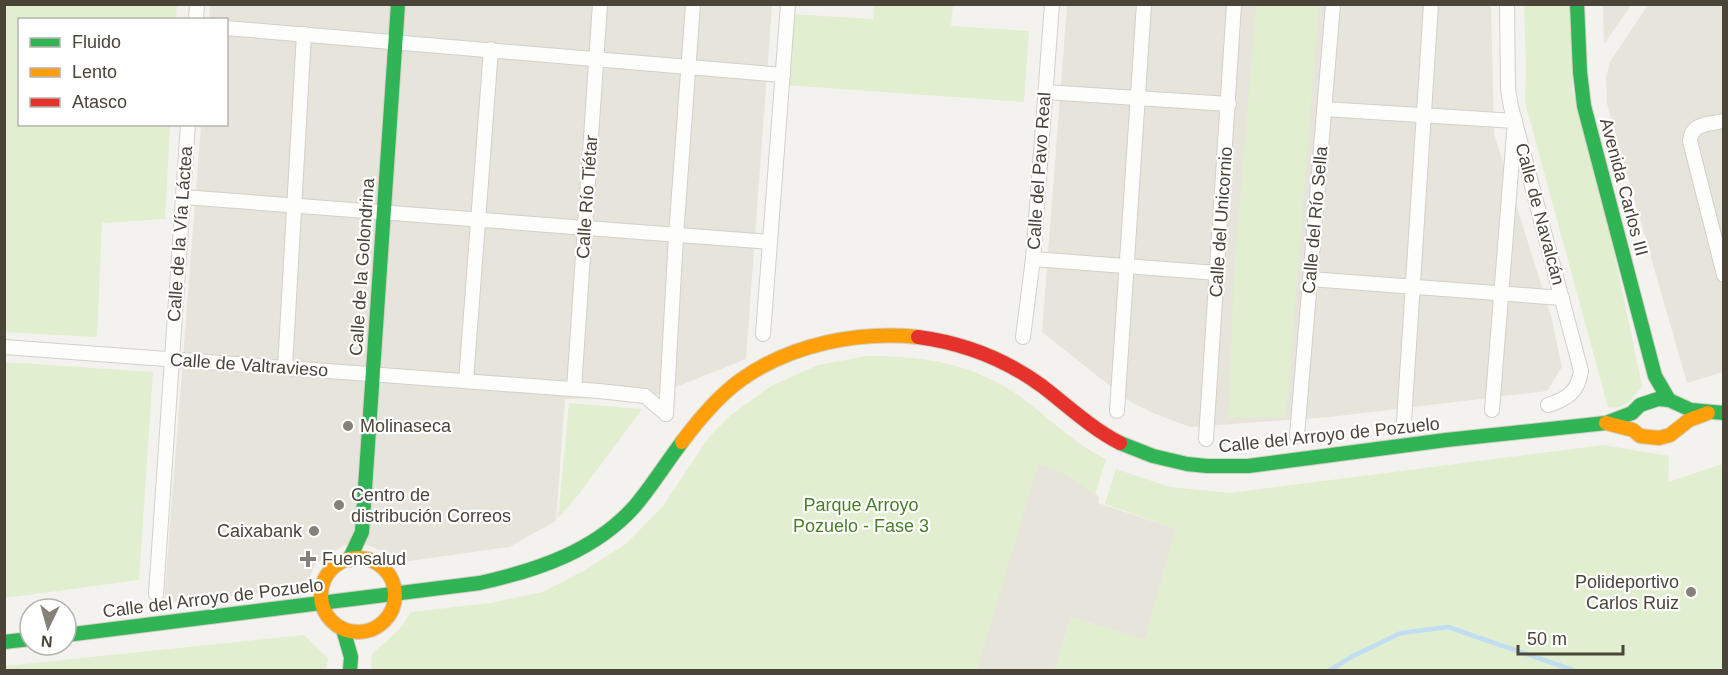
<svg xmlns="http://www.w3.org/2000/svg" width="1728" height="675" viewBox="0 0 1728 675" font-family="Helvetica,sans-serif">
<style>
.residential{fill:#e7e4dc}
.green{fill:#e1eecf}
.lines{fill:none;stroke-linecap:round;stroke-linejoin:round}
.stream{stroke:#c0ddf1;stroke-width:4.5}
.street-casing{stroke:#d2d0cb;stroke-width:16}
.fast-casing{stroke:#d3cfc5;stroke-width:16}
.slow-casing{stroke:#d3cfc5;stroke-width:16}
.jam-casing{stroke:#d3cfc5;stroke-width:16}
.street{stroke:#fdfdfc;stroke-width:14}
.fast{stroke:#30b455;stroke-width:14}
.slow{stroke:#ff9f0a;stroke-width:14}
.jam{stroke:#e5322d;stroke-width:14}
.poi-dot{fill:#868178;stroke:#fff;stroke-width:2}
.labels{text-anchor:middle;stroke-width:4.5;stroke-linejoin:round;paint-order:stroke}
.street-label{font-size:18px;fill:#4b4439;stroke:#fff}
.poi-label{font-size:18px;fill:#4b4439;stroke:#fff;text-anchor:start}
.park-label{font-size:18px;fill:#4a7f2a;stroke:#fff}
</style>
<rect width="100%" height="100%" fill="#f4f2ee"/>
<g class="residential">
<path d="M210,5H772L746,359L651,397L565,399L556,521L509,547L395,563L382,551L367,545H344L315,564L305,589L164,603L201,125L226,124V20L209,19Z"/>
<path d="M1067,5H1491L1494,134L1551,316L1562,367L1547,391L1330,417L1190,427L1155,414L1129,401L1042,332Z"/>
<path d="M1603,5H1631L1604,44Z"/>
<path d="M1648,5H1723V372L1687,383L1607,104L1606,77L1610,62Z"/>
<path d="M1038,463L1055,469L1071,477L1099,497L1098,503L1176,529L1145,640L1071,617L1055,670H976Z"/>
</g>
<g class="green">
<path d="M4,5H177L176,19L20,20V124L170,125L165,219L102,223L97,337L5,332Z"/>
<path d="M874,5H953L951,26L1029,31L1024,102L785,85L790,14L873,19Z"/>
<path d="M1256,5H1319L1286,417L1228,418L1234,272Z"/>
<path d="M1524,5H1569L1573,92L1605,209L1642,386C1632,399 1626,410 1608,407L1525,102L1526,68Z"/>
<path d="M867,356C920,356 966,362 1012,391C1045,413 1069,441 1106,459L1095,495C1077,481 1060,469 1038,464L977,670H371L372,654L399,630L411,612L490,603L543,592L585,570L627,543L663,506L709,437L731,415L771,386L818,365Z"/>
<path d="M4,362L153,372L139,580L5,598Z"/>
<path d="M569,403L642,409L579,494L558,518Z"/>
<path d="M1603,445L1669,456L1668,482L1723,464V670H1055L1071,617L1145,640L1176,529L1105,504L1116,469L1170,487L1230,493Z"/>
<path d="M304,635L328,658L326,670H5V666Z"/>
</g>
<g class="lines">
<path class="stream" d="M1330,670L1353,656L1401,633L1448,627L1573,670"/>
<g class="street-casing">
<g id="street">
<path d="M1507,4L1508,89L1511,107L1581,371C1578,392 1567,399 1548,405"/>
<path d="M196,20L197,4"/>
<path d="M226,28L783,75"/>
<path d="M1045,92L1229,104"/>
<path d="M1324,109L1515,121L1492,410"/>
<path d="M1724,121C1709,124 1691,123 1690,141L1724,275"/>
<path d="M183,197L770,242"/>
<path d="M1033,259L1217,273"/>
<path d="M1310,279L1562,298"/>
<path d="M763,334L788,4"/>
<path d="M1023,337L1033,259L1052,4"/>
<path d="M4,347L599,391L645,396L666,414"/>
<path d="M285,368L304,34"/>
<path d="M466,381L491,49"/>
<path d="M574,389L600,4"/>
<path d="M1117,411L1144,4"/>
<path d="M666,414L676,236L693,4"/>
<path d="M1404,422L1431,4"/>
<path d="M1297,436L1333,4"/>
<path d="M1206,439L1234,4"/>
<path d="M156,594L188,124"/>
</g>
</g>
<g class="fast-casing">
<g id="fast">
<path d="M1577,4L1580,72L1584,106L1655,376L1669,400"/>
<path d="M1120,443L1153,456L1187,464L1207,466H1248L1446,440L1606,423L1632,413L1640,405L1658,399L1669,400L1691,410L1724,413"/>
<path d="M349,560L362,532L398,4"/>
<path d="M343,629L351,657L350,670"/>
<path d="M66,635L480,583C538,570 595,551 635,506C652,486 666,463 682,442"/>
<path d="M4,642L30,639"/>
</g>
</g>
<g class="slow-casing">
<g id="slow">
<path d="M1606,423L1633,430L1640,436L1659,438L1670,435L1689,420L1708,413"/>
<path d="M682,442C699,419 718,396 742,379C792,344 858,331 918,337"/>
<circle cx="358" cy="595" r="37"/>
</g>
</g>
<g class="jam-casing">
<path id="jam" d="M918,337C963,343 1005,359 1042,386C1068,406 1091,428 1120,443"/>
</g>
<use href="#street" class="street"/>
<use href="#fast" class="fast"/>
<use href="#slow" class="slow"/>
<use href="#jam" class="jam"/>
</g>
<g class="poi-dot">
<circle cx="348" cy="426" r="6"/>
<circle cx="339" cy="505" r="6"/>
<circle cx="314" cy="531" r="6"/>
<path d="M305 550h6v6h6v6h-6v6h-6v-6h-6v-6h6z"/>
<circle cx="1691" cy="592" r="6"/>
</g>
<g class="labels">
<g class="street-label">
<text transform="translate(1039 171) rotate(-86)" y="6">Calle del Pavo Real</text>
<text transform="translate(1624 187) rotate(75)" y="6">Avenida Carlos III</text>
<text transform="translate(587 197) rotate(-86)" y="6">Calle Río Tiétar</text>
<text transform="translate(1540 214) rotate(75)" y="6">Calle de Navalcán</text>
<text transform="translate(1315 220) rotate(-85)" y="6">Calle del Río Sella</text>
<text transform="translate(1221 222) rotate(-86)" y="6">Calle del Unicornio</text>
<text transform="translate(180 234) rotate(-86)" y="6">Calle de la Vía Láctea</text>
<text transform="translate(362 267) rotate(-86)" y="6">Calle de la Golondrina</text>
<text transform="translate(249 365) rotate(4)" y="6">Calle de Valtravieso</text>
<text transform="translate(1329 435) rotate(-6)" y="6">Calle del Arroyo de Pozuelo</text>
<text transform="translate(213 598) rotate(-7)" y="6">Calle del Arroyo de Pozuelo</text>
</g>
<g class="poi-label">
<text x="360" y="432">Molinaseca</text>
<text x="351" y="501">Centro de<tspan x="351" dy="21">distribución Correos</tspan></text>
<text x="302" y="537" text-anchor="end">Caixabank</text>
<text x="322" y="565">Fuensalud</text>
<text x="1679" y="588" text-anchor="end">Polideportivo<tspan x="1679" dy="21">Carlos Ruiz</tspan></text>
</g>
<g class="park-label">
<text x="861" y="511">Parque Arroyo<tspan x="861" dy="21">Pozuelo - Fase 3</tspan></text>
</g>
</g>
<rect width="1728" height="675" fill="none" stroke="#4b4439" stroke-width="12"/>
<rect x="18" y="18" width="210" height="108" fill="#ffffff" stroke="#b7b4b0" stroke-width="1.5"/>
<rect x="30" y="38" width="30" height="9" fill="#30b455" stroke="#b7b4b0" stroke-width="1.5"/>
<text x="72" y="48" font-size="18" fill="#4b4439">Fluido</text>
<rect x="30" y="68" width="30" height="9" fill="#ff9f0a" stroke="#b7b4b0" stroke-width="1.5"/>
<text x="72" y="78" font-size="18" fill="#4b4439">Lento</text>
<rect x="30" y="98" width="30" height="9" fill="#e5322d" stroke="#b7b4b0" stroke-width="1.5"/>
<text x="72" y="108" font-size="18" fill="#4b4439">Atasco</text>
<g transform="translate(48 627) rotate(185)"><circle r="28" fill="#ffffff" stroke="#b7b4b0" stroke-width="1.5"/>
<path d="M0-4.5L10 22L0 15L-10 22Z" fill="#868178"/>
<text y="-9" font-size="16" font-weight="bold" text-anchor="middle" fill="#4b4439">N</text>
</g>
<path d="M1518 645v9h105v-9" fill="none" stroke="#4b4439" stroke-width="3"/>
<text x="1527" y="645" font-size="18" fill="#4b4439" stroke="#ffffff" stroke-width="4.5" paint-order="stroke">50 m</text>
</svg>
